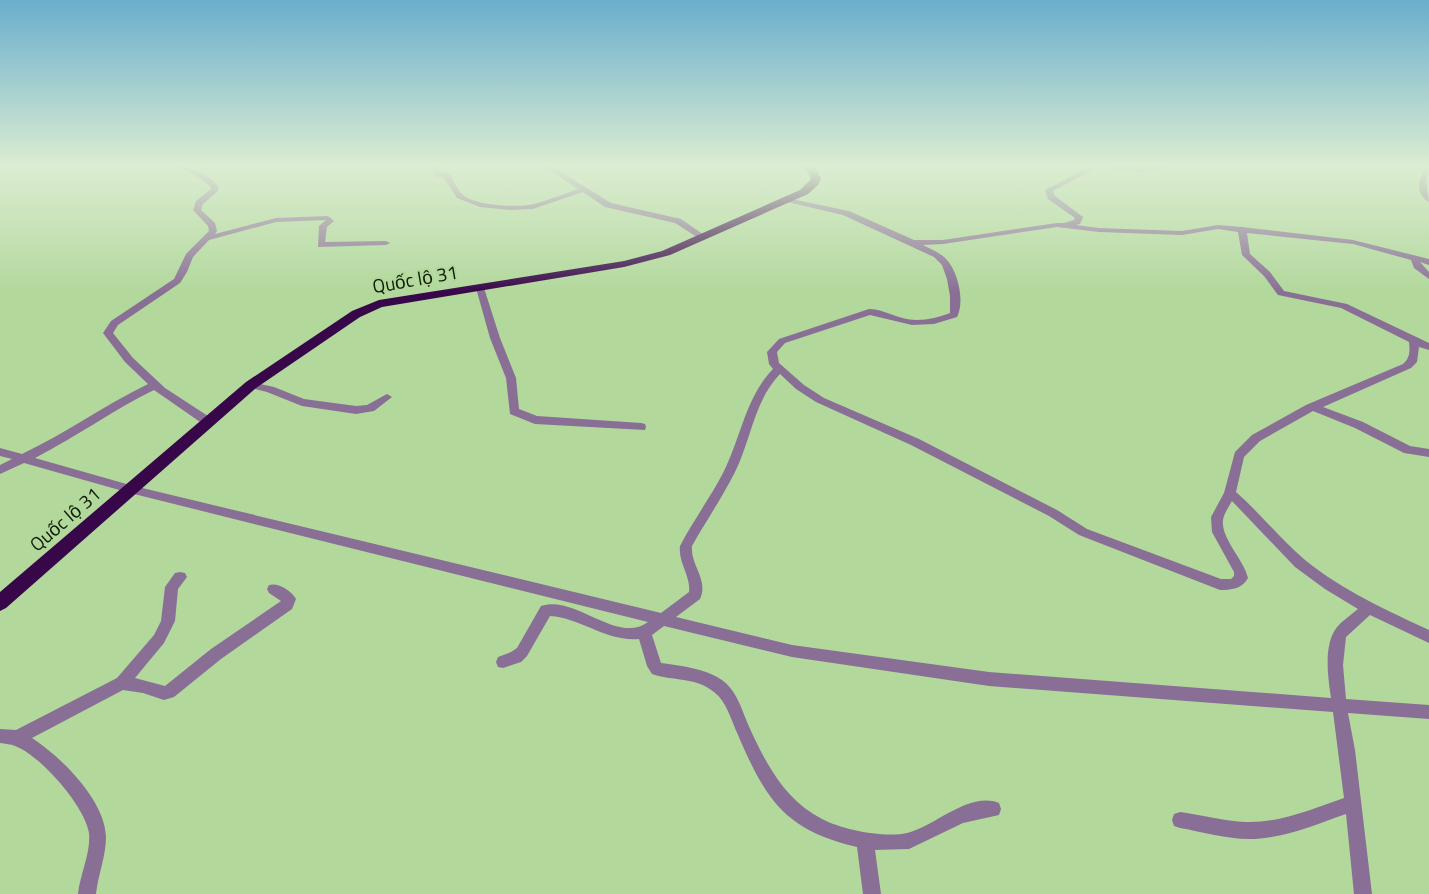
<svg xmlns="http://www.w3.org/2000/svg" width="1429" height="894" viewBox="0 0 1429 894" font-family="'Titillium Web',sans-serif">
<style>
.lines{fill:none;stroke-linecap:round;stroke-linejoin:round}
.minor{fill:#896f95;fill-rule:evenodd}
.highway{fill:#380749;fill-rule:evenodd}
.labels{text-anchor:middle;stroke-width:4.5;stroke-linejoin:round;paint-order:stroke}
.street-label{font-size:19px;fill:#0f1d06;stroke:#b2d89c}
</style>
<rect width="100%" height="100%" fill="#b2d89c"/>
<g class="lines">
<g class="minor">
<path d="M177,167C194,167 206,173 218,186V191L203,204L201,210L215,223L217,231L215,234L276,218L328,216L334,221L327,227L325,242L386,241L390,243L386,245L318,247L319,226L326,220L276,222L209,240L193,257L187,272L180,283L118,325L113,333L133,358L165,388L211,418L212,421L211,424H203L154,390C113,410 76,437 35,458L130,485L661,613L689,592C691,576 678,563 680,546C693,521 710,498 723,473C741,438 745,398 773,369L769,364L767,352L779,339L869,309C880,309 889,314 899,317C916,323 934,319 950,313V296L947,279L942,265L934,257L843,215L787,202V198L849,211L914,240H943L1057,223H1064L1074,220L1075,218L1048,199L1045,190L1087,168L1099,167L1053,191L1055,196L1083,217L1080,224L1076,225L1099,228L1182,231L1218,225L1242,227L1353,240L1429,259V265L1420,262L1429,272V279L1414,268L1411,260L1353,244L1247,233L1250,254L1270,272L1284,291L1347,304L1429,343V350L1419,347L1417,362L1411,368L1323,407L1363,422L1410,446L1429,449V457L1404,453L1355,428L1313,411L1260,441L1244,457L1236,492C1260,513 1280,539 1305,560C1342,590 1386,610 1429,630V643L1370,615L1346,637L1343,665L1346,699L1429,705V719L1348,713L1355,750L1372,894H1354L1346,814C1314,825 1283,839 1249,839C1226,839 1203,832 1180,828L1174,826L1172,820L1174,814L1180,812C1202,815 1224,821 1246,822C1280,823 1312,809 1344,798L1333,712L989,686L792,657L664,626L652,635L661,663C681,666 705,668 722,680C736,690 741,707 747,722C764,760 783,799 822,819C843,830 884,838 907,833C934,827 969,791 999,803L1001,809L999,815L963,823L909,849L875,850L881,894H863L857,847C785,830 766,800 738,735C731,720 727,702 714,692C696,677 672,681 652,674L647,666L639,639C607,642 581,618 550,616L527,656L521,662L503,668L498,667L496,662L498,657L511,652L517,648L541,606C575,594 617,645 648,622L130,493L24,463L0,474V465L12,459L0,456V448L22,454C66,433 105,405 148,384L125,362L103,333L111,321L174,279L186,254L209,231L208,226L193,210L196,201L211,189V187L197,176ZM1057,227L1099,232L1182,235L1218,229L1238,232L1242,255L1264,276L1278,295L1341,308L1409,342C1410,351 1410,358 1403,364L1306,405L1252,435L1235,452L1224,493L1211,517L1212,532L1234,572V576L1231,579H1221L1087,529L1057,510L919,439L824,398L804,385L779,363L777,352L785,343L870,315L912,325L934,324L957,317C965,302 958,272 947,260C941,253 931,249 923,245L943,244ZM780,374L796,389L816,402L911,445L1049,516L1079,535L1220,590C1231,590 1242,589 1248,578C1244,559 1217,535 1224,516C1226,511 1229,506 1232,501L1295,567L1325,589L1358,609C1351,615 1343,620 1337,627C1323,645 1328,677 1331,698L989,672L792,645L676,617L700,599C709,580 690,565 692,546C706,521 722,498 735,472C751,440 754,401 780,374Z"/>
<path d="M432,167H440V172L450,174C454,181 457,189 462,194C474,206 518,208 534,204C549,200 563,194 578,189L545,167H553L611,203L681,219L707,237L700,239L675,223L605,207L583,192L533,209L510,210L480,207L457,198L444,178L434,176Z"/>
<path d="M1108,167H1168L1141,172L1111,169Z"/>
<path d="M1426,169H1429L1426,181L1429,202C1416,195 1417,179 1426,169Z"/>
<path d="M480,285L484,288L500,338L516,378L519,409L537,416L641,423L645,424L646,427L645,430L535,424L510,414L506,378L490,338L476,288Z"/>
<path d="M251,382L274,387L304,399L356,406L367,405L387,394L392,397L374,411L356,414L302,406L267,392L247,387L246,385Z"/>
<path d="M180,572L185,573L187,577L178,589L175,621L164,643L135,678L165,686L211,649L281,601L269,593L267,589L269,585C278,582 292,591 296,599L292,609L221,659L174,697L164,700L143,693L123,690L32,738C61,757 105,800 106,837C106,856 98,875 96,894H78C80,874 91,853 89,833C85,806 40,755 15,746C11,744 5,744 0,743V729L16,730L117,678L154,635L161,621L165,587L175,573Z"/>
</g>
<path class="highway" d="M805,167H815L821,179L818,185L808,194L670,255L624,267L382,307L360,317L256,388L6,608L0,611V592L246,382L352,311L379,300L624,261L662,251L800,190L811,179Z"/>
</g>
<linearGradient id="sky" x2="0" y2="1"><stop stop-color="#6aaecd"/><stop offset="0.57" stop-color="#dcedd2"/><stop offset="1" stop-color="#dcedd2" stop-opacity="0"/></linearGradient>
<rect width="1429" height="292" fill="url(#sky)"/>
<g class="labels">
<g class="street-label">
<text transform="translate(415 279) rotate(-10)" y="7">Quốc lộ 31</text>
<text transform="translate(65 519) rotate(-41)" y="7">Quốc lộ 31</text>
</g>
</g>
</svg>
